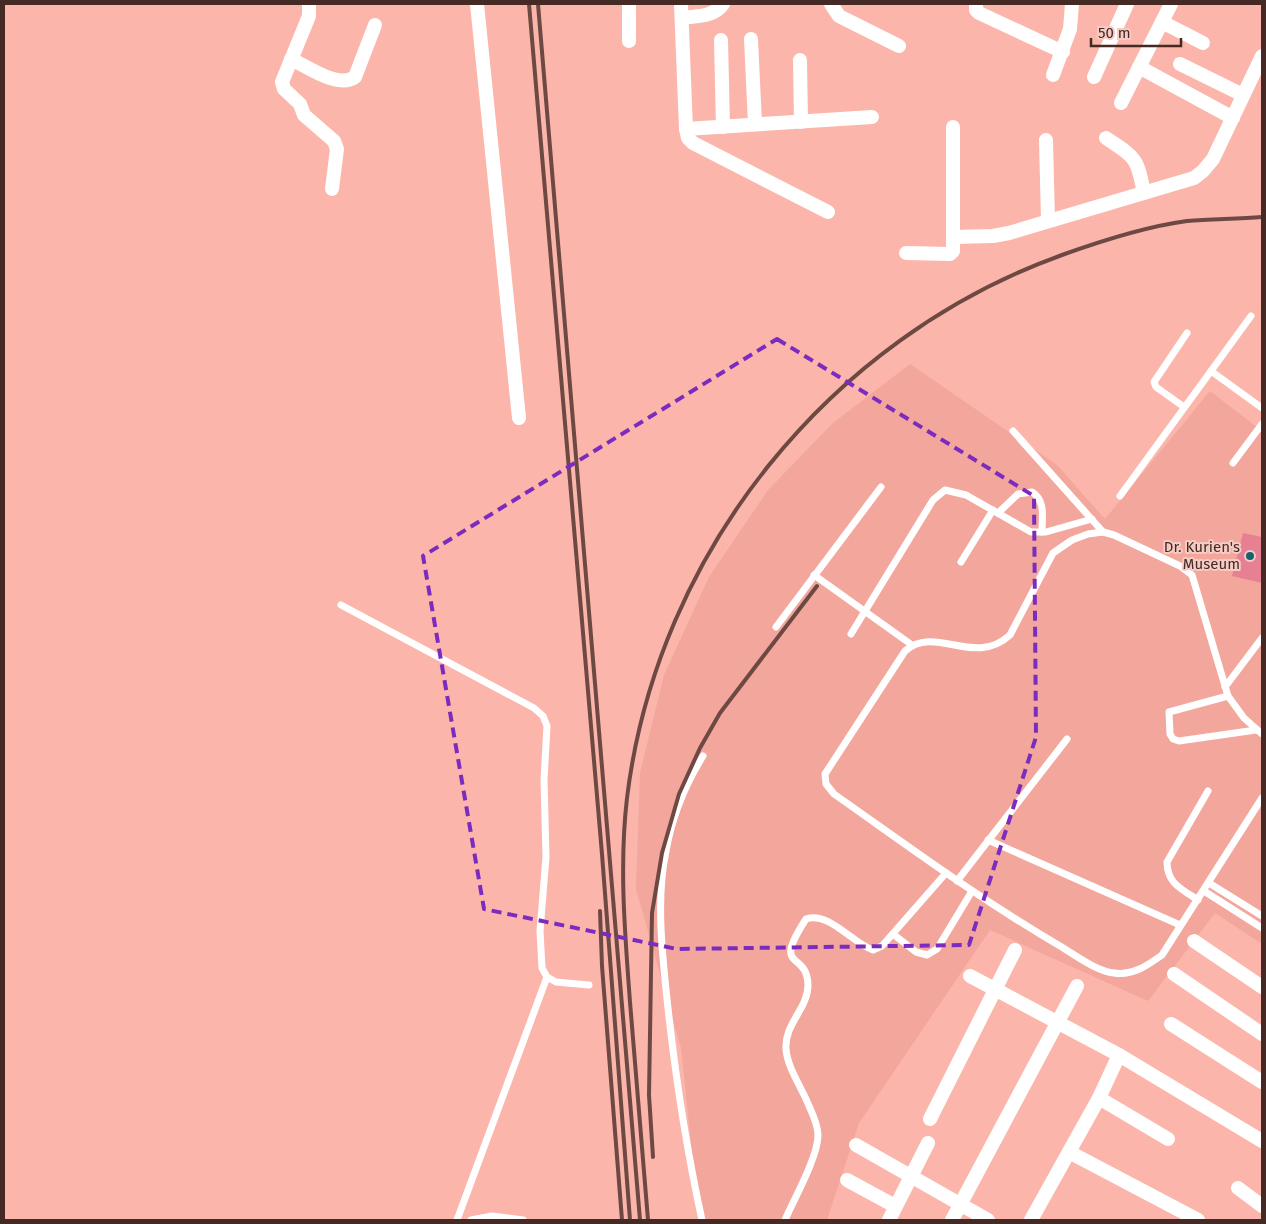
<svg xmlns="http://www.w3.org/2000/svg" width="1266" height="1224" viewBox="0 0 1266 1224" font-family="'Fira Sans',sans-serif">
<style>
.built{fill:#f3a69b}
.building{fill:#e78093}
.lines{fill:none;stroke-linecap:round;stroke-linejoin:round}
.service{stroke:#fff;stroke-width:7}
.minor{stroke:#fff;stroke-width:14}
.rail{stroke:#6e4943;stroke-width:4}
.marked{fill:none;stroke:#7b2cbf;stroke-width:4;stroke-dasharray:10 6;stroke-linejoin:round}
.poi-dot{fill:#17636e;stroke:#f6cbc4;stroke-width:2}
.labels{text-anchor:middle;stroke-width:4;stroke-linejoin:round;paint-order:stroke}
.poi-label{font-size:15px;fill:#452925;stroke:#f6cbc4;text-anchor:end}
</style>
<rect width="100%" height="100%" fill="#fcb5aa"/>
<path class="built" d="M910,364L1057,465L1105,519L1210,391L1262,431V944L1215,913L1148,1001L990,930L859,1123L827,1220H699L681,1048L636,889L640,773L664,675L709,577L768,490L833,423Z"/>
<path class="building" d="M1243,533L1262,537V583L1232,576Z"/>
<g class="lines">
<g class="service">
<path d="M1211,371L1251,316"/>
<path d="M1184,407L1156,387L1154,382L1187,333"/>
<path d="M1013,431L1103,532"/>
<path d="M1233,463L1262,424"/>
<path d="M1120,496L1211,371L1262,408"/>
<path d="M998,513L1018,494L1032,492C1046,501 1042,517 1042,532"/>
<path d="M961,562L993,510"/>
<path d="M814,575L912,645"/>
<path d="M341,605L534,708L543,716L547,726L544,780L546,857L540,931L542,968L547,977L556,982L589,985"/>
<path d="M776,627L881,487"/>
<path d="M851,634L933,500L945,490L966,495L1031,532H1046L1092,519"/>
<path d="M1225,687L1262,638"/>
<path d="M1228,696L1169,712L1170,734L1173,739L1179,741L1256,730"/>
<path d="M1262,734L1244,718L1228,696L1192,575L1180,566L1114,535L1103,532L1088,534L1072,540L1053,553L1010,635C974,668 936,624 905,651L825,774L826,784L834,794C908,846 981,900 1060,946C1075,955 1096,971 1114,973C1133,976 1148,965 1162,955L1262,798"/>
<path d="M988,840L1180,925"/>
<path d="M957,881L1067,739"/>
<path d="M1209,883L1262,916"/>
<path d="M1204,891L1262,928"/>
<path d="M1198,900C1181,889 1167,883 1167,862L1208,791"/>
<path d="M893,934L916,952L927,955L937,949L972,891"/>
<path d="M457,1220L547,977"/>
<path d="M471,1220L492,1216L523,1220"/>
<path d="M702,1220C686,1147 675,1074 667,999C662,951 656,898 666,851C672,817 685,785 703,756"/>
<path d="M785,1220C794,1199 818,1157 818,1135C818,1123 810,1109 806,1099C799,1084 787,1065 786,1049C784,1024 808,1009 808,985C807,949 771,973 806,919C829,911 852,943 873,950L882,946L946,873"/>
</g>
<g class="minor">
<path d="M309,4V16L282,82L284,89L300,104L304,115L334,141L337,149L332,189"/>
<path d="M477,4L519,418"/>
<path d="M681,4L686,129L688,138L693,143L828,212"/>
<path d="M831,4L839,16L899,46"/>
<path d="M976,4V10L979,13L1063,52"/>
<path d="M682,18C697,16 714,17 723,4"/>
<path d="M1162,22L1203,43"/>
<path d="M751,39L755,124"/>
<path d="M721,40L723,127"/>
<path d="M629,41V4"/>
<path d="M291,59C308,67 338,89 355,77L375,25"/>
<path d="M800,60L801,122"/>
<path d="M1180,64L1243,95"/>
<path d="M1139,67L1233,118"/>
<path d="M1053,75L1070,29L1072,4"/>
<path d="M1094,77L1127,4"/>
<path d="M1121,103L1171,4"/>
<path d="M686,129L872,117"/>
<path d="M1106,138C1136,158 1137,157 1144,193"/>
<path d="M1046,140L1048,221"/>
<path d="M954,237L993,236L1009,233L1194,178L1203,171L1213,159L1262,56"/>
<path d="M906,253L950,254L953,251V127"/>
<path d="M1194,941L1262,987"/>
<path d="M1174,974L1262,1034"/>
<path d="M970,976L1119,1055L1262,1141"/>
<path d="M1171,1024L1262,1082"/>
<path d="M1099,1098L1168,1139"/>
<path d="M930,1119L1015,950"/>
<path d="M856,1145L988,1220"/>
<path d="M1069,1152L1198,1220"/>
<path d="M847,1180L895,1206"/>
<path d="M1238,1188L1262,1206"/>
<path d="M889,1220L928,1143"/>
<path d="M952,1220L1077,986"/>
<path d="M1031,1220L1099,1098L1119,1055"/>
</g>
<g class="rail">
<path d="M529,4L602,854L630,1220"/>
<path d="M538,4L640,1220"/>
<path d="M600,911L602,966L622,1220"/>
<path d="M653,1157L649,1095L652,913L662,853L679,794L700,748L720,713L817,586"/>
<path d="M648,1220C642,1148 636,1075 630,1002C625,934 619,866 627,798C657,552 830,338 1062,255C1098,242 1150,226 1187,221C1212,219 1237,219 1262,217"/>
</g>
</g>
<path class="marked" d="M777,339L1034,496L1036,737L969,945L677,949L484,909L423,556Z"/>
<circle class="poi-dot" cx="1250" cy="556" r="5"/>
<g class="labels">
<g class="poi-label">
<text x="1240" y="552">Dr. Kurien's<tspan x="1240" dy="17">Museum</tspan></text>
</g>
</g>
<rect width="1266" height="1224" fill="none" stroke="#452925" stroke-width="10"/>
<path d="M1091 38v8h90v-8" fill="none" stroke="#452925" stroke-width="2.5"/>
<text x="1098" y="38" font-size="15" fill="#452925" stroke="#f6cbc4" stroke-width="4" paint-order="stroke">50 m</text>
</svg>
